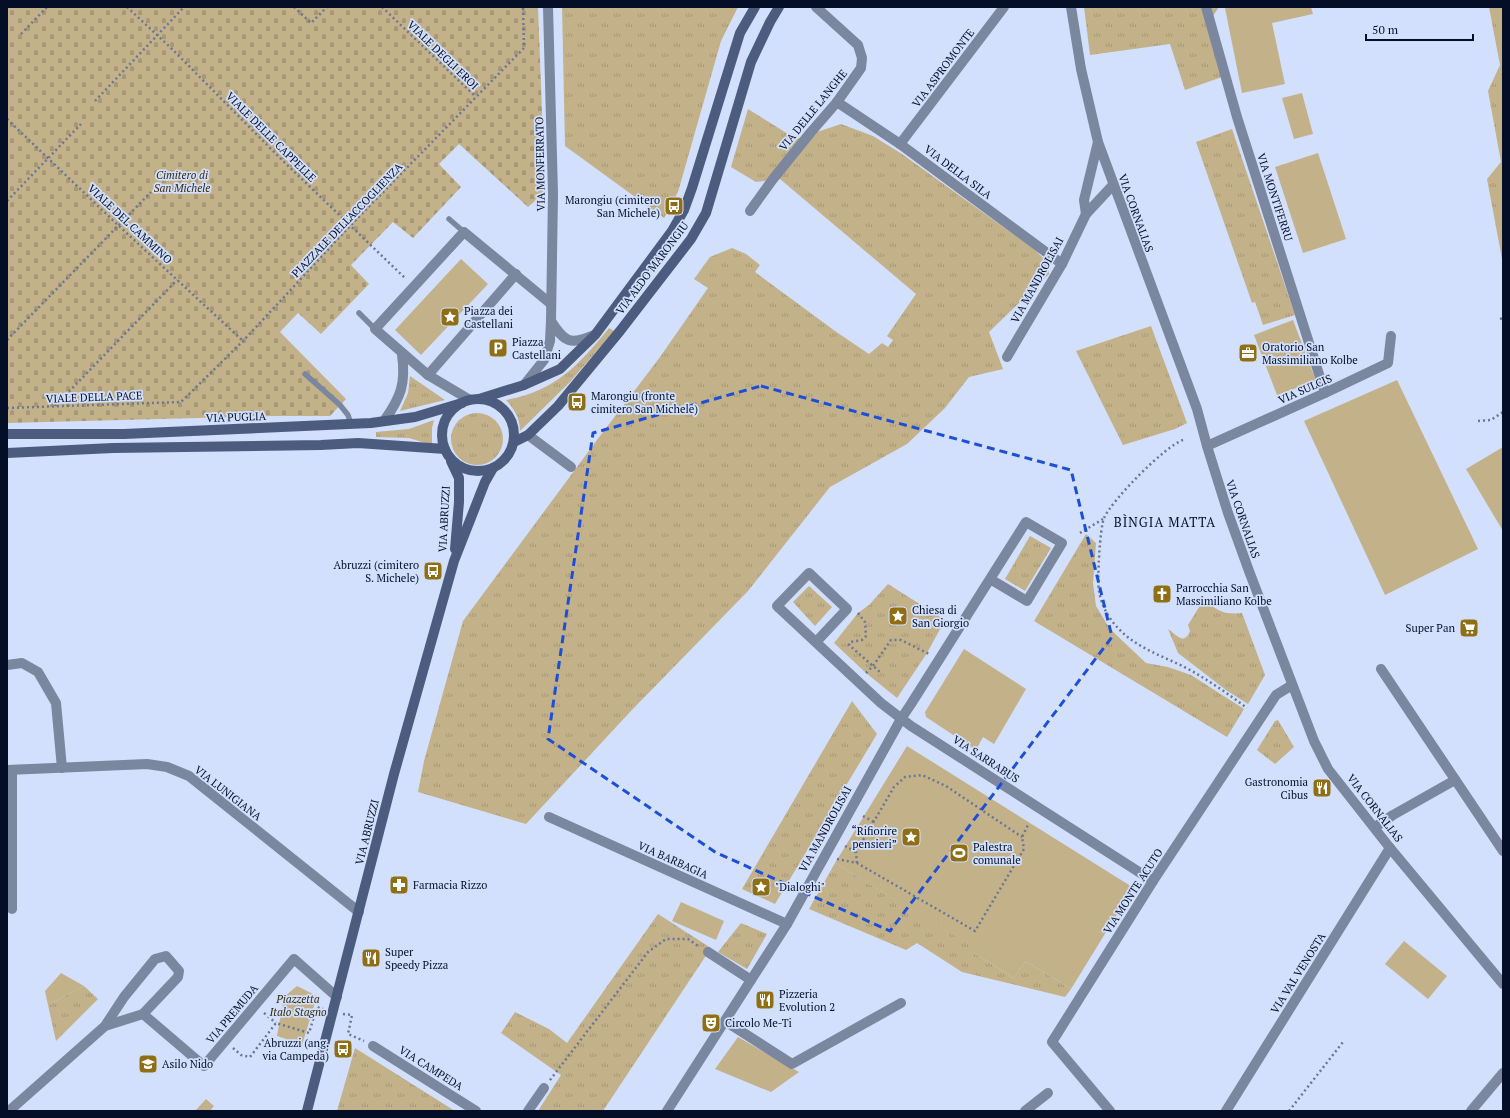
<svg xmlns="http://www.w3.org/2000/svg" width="1510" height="1118" viewBox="0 0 1510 1118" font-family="'PT Serif',serif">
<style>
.grass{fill:url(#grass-tufts)}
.cemetery{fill:url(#cemetery-stones)}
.green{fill:#c3b18a}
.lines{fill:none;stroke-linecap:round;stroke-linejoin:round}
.path{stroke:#6b7792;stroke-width:2.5;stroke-dasharray:2 3;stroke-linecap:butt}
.lane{stroke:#7b869f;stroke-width:5.5}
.street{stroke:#7b869f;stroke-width:10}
.secondary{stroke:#4c5c7f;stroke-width:10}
.marked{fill:none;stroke:#1d4ed8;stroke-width:3;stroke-dasharray:8 5;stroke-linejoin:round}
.labels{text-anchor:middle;stroke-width:3.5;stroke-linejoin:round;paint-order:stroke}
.street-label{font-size:11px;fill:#050e27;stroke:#d2e0fd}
.park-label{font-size:11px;font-style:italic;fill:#34280b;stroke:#d2e0fd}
.poi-label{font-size:11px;fill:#050e27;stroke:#d2e0fd;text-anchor:start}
.quarter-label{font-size:13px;letter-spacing:1px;fill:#050e27;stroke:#d2e0fd}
</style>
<defs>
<pattern id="grass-tufts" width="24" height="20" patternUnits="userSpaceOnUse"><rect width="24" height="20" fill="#c3b18a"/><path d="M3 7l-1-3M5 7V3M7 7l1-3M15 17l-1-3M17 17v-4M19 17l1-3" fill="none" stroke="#a69777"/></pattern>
<pattern id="cemetery-stones" width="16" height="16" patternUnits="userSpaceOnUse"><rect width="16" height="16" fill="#c3b18a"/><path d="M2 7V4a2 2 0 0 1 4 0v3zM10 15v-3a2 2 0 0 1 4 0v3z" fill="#a69777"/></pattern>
</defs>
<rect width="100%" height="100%" fill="#d2e0fd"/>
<g class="grass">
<path d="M562,7H738L721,41L678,192L664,218L565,146Z"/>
<path d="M1084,7H1219L1207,25L1222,77L1185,90L1170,44L1090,55Z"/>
<path d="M1489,7H1503V264L1487,179L1501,162L1488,91L1500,65Z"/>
<path d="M748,109L796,139L841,124L873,136L902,154L1035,250L1047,262L1049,274L989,332L1003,369L969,377L945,408L907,444L830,487L748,591L630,712L526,824L418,792L424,761L463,621L597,440L660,357L708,288L694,279L710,257L732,248L746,254L760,265L755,272L835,331L869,354L882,343L888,347L893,340L887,336L916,294L780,179L756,182L731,167Z"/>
<path d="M1232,129L1295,315L1263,325L1255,302L1252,303L1196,142Z"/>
<path d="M1151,326L1187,423L1175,429L1123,445L1076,351Z"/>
<path d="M609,328L614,331L569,383L520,431C520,418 514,409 506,400C555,391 578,366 609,328Z"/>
<path d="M410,376L445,400L400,411L408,393Z"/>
<circle cx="477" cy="439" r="26"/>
<path d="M434,420L432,428V445L409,438L376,437V432L409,429Z"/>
<path d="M1086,534L1096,543L1093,583L1096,606L1110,629L1146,663L1168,667L1191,675L1244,709L1227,737L1034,621Z"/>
<path d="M1030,536L1051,548L1025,591L1005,579Z"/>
<path d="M888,584L945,620L927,653L897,698L866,673L834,643L858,613L869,605Z"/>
<path d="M809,586L832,607L815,626L793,602Z"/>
<path d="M1204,599C1217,611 1224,615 1242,613L1265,675L1248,704L1226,690L1178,653L1168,629C1175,633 1184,647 1190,631L1188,625Z"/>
<path d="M852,701L877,734L775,904L742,889Z"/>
<path d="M1278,720L1294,747L1275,764L1257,750L1275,721Z"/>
<path d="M835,863L977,949L974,953L1014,978L1025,962L1032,965L1071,989L1065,997L962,972L917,943L906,950L809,909Z"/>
<path d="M658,914L711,948L603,1111H538L561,1075L501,1033L515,1012L549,1029L567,1043Z"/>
<path d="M741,923L767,934L747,969L718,952Z"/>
<path d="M84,986L98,999L56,1041L48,1005Z"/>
<path d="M355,1048L455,1111H337Z"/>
</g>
<path class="cemetery" d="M7,7H538L545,192L528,207L459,144L439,164L461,187L413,238L393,222L351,265L369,284L321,334L298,313L280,332L346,399L330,416H271L7,423Z"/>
<g class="green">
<path d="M1231,7H1311L1313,14L1272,23L1285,84L1242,93L1225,8Z"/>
<path d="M1302,93L1313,134L1294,139L1282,98Z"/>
<path d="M1318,153L1346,239L1303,253L1275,167Z"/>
<path d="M461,259L488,284L421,355L395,330Z"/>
<path d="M1293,320L1316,381L1277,395L1254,335Z"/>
<path d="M1397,380L1478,549L1385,595L1304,421Z"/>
<path d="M1503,447V531L1466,469Z"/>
<path d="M964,649L1026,689L994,744L983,737L976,750L926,717L925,712Z"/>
<path d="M907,746L1129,885L1132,890L1071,989L1032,965L1025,962L1014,978L974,953L976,949L835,863Z"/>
<path d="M681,902L724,921L716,940L672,921Z"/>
<path d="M1404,941L1447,976L1428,999L1385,964Z"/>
<path d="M61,973L84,986L48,1005L45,991Z"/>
<path d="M297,986L317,996L302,1045L286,1041V1039L277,1036L284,997Z"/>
<path d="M738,1037L799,1072L771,1092L715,1069Z"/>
<path d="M206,1099L214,1106L210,1111H195Z"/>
</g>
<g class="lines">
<g class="path">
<path d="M127,7L172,49L282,160L406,279"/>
<path d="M294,7L311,23L327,7"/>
<path d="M382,7L476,97"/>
<path d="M21,34L47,7"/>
<path d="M95,101L184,7"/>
<path d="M7,119L119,226L243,341"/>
<path d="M7,201L81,124"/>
<path d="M1500,319L1503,318"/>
<path d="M7,340L151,192"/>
<path d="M55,406L177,280"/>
<path d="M7,408L181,402L243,341L351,225L524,48L523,7"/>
<path d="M1478,421L1491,420L1503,412"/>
<path d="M1183,440C1165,446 1112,500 1104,518C1100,527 1097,581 1099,591C1101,604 1108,618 1118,628C1139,651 1171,658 1197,674C1214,684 1231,696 1247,708"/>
<path d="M1080,533L1103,519"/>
<path d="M858,613L865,622L866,636L862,640L850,642L849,645L880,672"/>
<path d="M866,673L873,666L891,640H901L929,654"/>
<path d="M863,816L874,822"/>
<path d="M845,846L856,852"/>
<path d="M837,859L857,863L975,931L1024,849L1022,837L1029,823"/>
<path d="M857,863L856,852L894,787L905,777L922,775L946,786L1022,837"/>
<path d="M264,1013L276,1023"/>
<path d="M343,1014L352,1015L348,1034L364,1041"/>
<path d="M233,1048L241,1055L250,1057L276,1023L309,1033L317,1007L323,1009"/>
<path d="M550,1080L648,952L666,939H688L698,946"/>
<path d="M1289,1111L1343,1042"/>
</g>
<g class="lane">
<path d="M449,219L464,232"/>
<path d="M359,313L375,329"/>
<path d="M305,374L340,405L348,415L351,424"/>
</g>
<g class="street">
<path d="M1071,7L1081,69L1098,142L1197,409L1207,446L1228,513L1249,571L1314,741L1328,769L1390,848L1503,984"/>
<path d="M1206,7L1237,117L1325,393"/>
<path d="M837,102L900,144L1062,264"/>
<path d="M900,144L1004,7"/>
<path d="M750,211L773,179L811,132L837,102L861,68L862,58L858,45L816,7"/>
<path d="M1086,214L1084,200L1098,142"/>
<path d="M551,321C565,343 570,345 594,335"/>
<path d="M1007,357L1062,264L1086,214L1113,185"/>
<path d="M428,375L516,274"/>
<path d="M524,385L544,360L550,341L551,321L553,194L548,7"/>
<path d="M470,400L428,375L375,329L464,232L551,304"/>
<path d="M384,421C401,397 406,384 402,354"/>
<path d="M528,435L571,467"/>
<path d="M1207,446L1325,393L1388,363L1391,336"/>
<path d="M816,642L847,609L809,573L777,606L881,703L911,726L1153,881"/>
<path d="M7,665L22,663L38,672L56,703L62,768"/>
<path d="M1381,669L1503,851"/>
<path d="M7,770L147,764L167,767L189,776L359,912"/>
<path d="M12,770V909"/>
<path d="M549,817L787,924"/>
<path d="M1375,827L1393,815L1455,780"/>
<path d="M708,952L751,980"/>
<path d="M143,1014L204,1066L294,959L337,997"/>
<path d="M725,1021L792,1064L901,1003"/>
<path d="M373,1046L476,1111"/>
<path d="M9,1111L105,1026L124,997L155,959L166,956L179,971L178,977L143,1014L105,1026"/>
<path d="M528,1111L544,1088"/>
<path d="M667,1111L787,924L901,719L911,704L1026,522L1062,543L1027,601L990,579"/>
<path d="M1025,1111L1048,1093"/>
<path d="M1110,1111L1052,1042L1153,881L1276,695L1292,685"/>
<path d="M1226,1111L1390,848"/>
<path d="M1471,1111L1503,1073"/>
</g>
<g class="secondary">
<path d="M479,399L524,385L560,369L595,335L672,231L684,210L692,188L740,33L755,7"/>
<circle cx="478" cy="435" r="36"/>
<path d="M7,434H124L371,423L415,417L462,403"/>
<path d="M514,442L528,435L558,406L620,331L691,239L706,213L751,62L770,22L779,7"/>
<path d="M7,453L113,448L321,445L358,443L445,449"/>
<path d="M451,461L459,478V502L455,549"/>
<path d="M307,1111L394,774L454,561L485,482L493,468"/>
</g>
</g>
<path class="marked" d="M761,386L1071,470L1112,637L890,931L715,852L548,739L593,433Z"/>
<defs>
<g id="bus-square" transform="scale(1)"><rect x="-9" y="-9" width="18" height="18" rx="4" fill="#906e14" stroke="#d2e0fd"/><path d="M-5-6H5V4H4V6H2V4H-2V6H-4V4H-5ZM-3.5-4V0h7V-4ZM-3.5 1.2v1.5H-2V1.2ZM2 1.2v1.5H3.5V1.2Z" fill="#fff"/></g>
<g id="sight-square" transform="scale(1)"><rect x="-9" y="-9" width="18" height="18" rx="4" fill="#906e14" stroke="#d2e0fd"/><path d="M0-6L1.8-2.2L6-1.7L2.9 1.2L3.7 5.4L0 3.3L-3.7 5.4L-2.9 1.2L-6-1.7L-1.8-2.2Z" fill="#fff"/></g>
<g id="parking-square" transform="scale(1)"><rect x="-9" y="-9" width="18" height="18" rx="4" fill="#906e14" stroke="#d2e0fd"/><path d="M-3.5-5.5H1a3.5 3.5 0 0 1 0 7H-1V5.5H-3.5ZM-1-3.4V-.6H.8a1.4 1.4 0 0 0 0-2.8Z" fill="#fff"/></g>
<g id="office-square" transform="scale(1)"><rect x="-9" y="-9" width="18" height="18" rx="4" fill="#906e14" stroke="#d2e0fd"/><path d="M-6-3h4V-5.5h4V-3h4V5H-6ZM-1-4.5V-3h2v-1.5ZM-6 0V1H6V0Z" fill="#fff"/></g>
<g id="church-square" transform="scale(1)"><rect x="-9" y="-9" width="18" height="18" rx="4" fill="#906e14" stroke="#d2e0fd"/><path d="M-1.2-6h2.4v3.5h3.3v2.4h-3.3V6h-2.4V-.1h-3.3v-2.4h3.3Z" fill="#fff"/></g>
<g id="supermarket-square" transform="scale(1)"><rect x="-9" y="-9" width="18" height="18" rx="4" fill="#906e14" stroke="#d2e0fd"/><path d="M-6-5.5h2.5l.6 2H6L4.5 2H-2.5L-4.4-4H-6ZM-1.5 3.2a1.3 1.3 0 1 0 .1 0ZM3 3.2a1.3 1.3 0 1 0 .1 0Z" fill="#fff"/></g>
<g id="restaurant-square" transform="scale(1)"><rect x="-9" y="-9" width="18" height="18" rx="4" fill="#906e14" stroke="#d2e0fd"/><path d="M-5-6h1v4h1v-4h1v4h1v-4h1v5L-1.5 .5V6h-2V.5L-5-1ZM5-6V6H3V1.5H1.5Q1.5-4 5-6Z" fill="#fff"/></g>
<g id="stadium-square" transform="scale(1)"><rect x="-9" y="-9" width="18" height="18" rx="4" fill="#906e14" stroke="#d2e0fd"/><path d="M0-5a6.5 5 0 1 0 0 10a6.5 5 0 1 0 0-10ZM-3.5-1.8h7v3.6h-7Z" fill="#fff"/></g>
<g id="pharmacy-square" transform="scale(1)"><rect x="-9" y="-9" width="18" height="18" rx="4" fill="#906e14" stroke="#d2e0fd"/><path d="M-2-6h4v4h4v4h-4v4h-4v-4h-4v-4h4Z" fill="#fff"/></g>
<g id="theatre-square" transform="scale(1)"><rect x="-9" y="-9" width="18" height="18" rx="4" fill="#906e14" stroke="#d2e0fd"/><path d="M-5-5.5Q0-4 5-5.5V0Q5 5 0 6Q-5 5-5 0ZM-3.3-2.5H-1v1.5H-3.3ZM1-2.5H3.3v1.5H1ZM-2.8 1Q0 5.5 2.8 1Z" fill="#fff"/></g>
<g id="school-square" transform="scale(1)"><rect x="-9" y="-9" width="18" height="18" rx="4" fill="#906e14" stroke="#d2e0fd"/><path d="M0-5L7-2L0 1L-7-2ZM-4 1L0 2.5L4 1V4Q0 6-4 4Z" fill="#fff"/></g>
</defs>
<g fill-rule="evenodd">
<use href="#bus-square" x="674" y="206"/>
<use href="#sight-square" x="450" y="317"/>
<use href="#parking-square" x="498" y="348"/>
<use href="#office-square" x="1248" y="353"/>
<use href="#bus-square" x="577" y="402"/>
<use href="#bus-square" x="433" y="571"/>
<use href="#church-square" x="1162" y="594"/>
<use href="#sight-square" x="898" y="616"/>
<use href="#supermarket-square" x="1469" y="628"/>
<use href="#restaurant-square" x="1322" y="788"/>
<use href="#sight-square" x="911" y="837"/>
<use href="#stadium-square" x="959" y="853"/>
<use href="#pharmacy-square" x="399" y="885"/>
<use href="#sight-square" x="761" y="887"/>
<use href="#restaurant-square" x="371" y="958"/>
<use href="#restaurant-square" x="765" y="1000"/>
<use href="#theatre-square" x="711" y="1023"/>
<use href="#bus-square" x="343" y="1049"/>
<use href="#school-square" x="148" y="1064"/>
</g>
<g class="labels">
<g class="street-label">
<text transform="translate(443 55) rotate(44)" y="4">VIALE DEGLI EROI</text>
<text transform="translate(943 68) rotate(-53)" y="4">VIA ASPROMONTE</text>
<text transform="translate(813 110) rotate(-51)" y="4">VIA DELLE LANGHE</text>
<text transform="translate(271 137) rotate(45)" y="4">VIALE DELLE CAPPELLE</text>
<text transform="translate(540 164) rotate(-91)" y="4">VIA MONFERRATO</text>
<text transform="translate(958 172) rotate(37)" y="4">VIA DELLA SILA</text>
<text transform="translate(1275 197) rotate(72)" y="4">VIA MONTIFERRU</text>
<text transform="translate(1136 213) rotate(70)" y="4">VIA CORNALIAS</text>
<text transform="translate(347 220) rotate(-46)" y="4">PIAZZALE DELL'ACCOGLIENZA</text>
<text transform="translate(130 224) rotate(43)" y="4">VIALE DEL CAMMINO</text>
<text transform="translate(652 268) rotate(-53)" y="4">VIA ALDO MARONGIU</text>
<text transform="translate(1037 280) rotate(-61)" y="4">VIA MANDROLISAI</text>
<text transform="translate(1305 389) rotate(-24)" y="4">VIA SULCIS</text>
<text transform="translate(94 397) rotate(-2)" y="4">VIALE DELLA PACE</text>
<text transform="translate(236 417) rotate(-2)" y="4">VIA PUGLIA</text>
<text transform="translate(444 519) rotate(-87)" y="4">VIA ABRUZZI</text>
<text transform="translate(1243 519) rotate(71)" y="4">VIA CORNALIAS</text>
<text transform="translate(986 759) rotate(33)" y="4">VIA SARRABUS</text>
<text transform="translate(228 793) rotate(38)" y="4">VIA LUNIGIANA</text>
<text transform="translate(1375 808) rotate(52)" y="4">VIA CORNALIAS</text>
<text transform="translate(825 829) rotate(-61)" y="4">VIA MANDROLISAI</text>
<text transform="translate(367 832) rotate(-76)" y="4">VIA ABRUZZI</text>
<text transform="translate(673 860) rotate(24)" y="4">VIA BARBAGIA</text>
<text transform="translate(1133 891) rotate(-57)" y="4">VIA MONTE ACUTO</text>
<text transform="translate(1298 973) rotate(-58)" y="4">VIA VAL VENOSTA</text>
<text transform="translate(232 1014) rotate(-50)" y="4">VIA PREMUDA</text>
<text transform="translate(431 1068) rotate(32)" y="4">VIA CAMPEDA</text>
</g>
<g class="park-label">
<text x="182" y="179">Cimitero di<tspan x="182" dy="13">San Michele</tspan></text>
<text x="298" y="1003">Piazzetta<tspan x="298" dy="13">Italo Stagno</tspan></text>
</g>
<g class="poi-label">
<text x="660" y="204" text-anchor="end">Marongiu (cimitero<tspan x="660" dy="13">San Michele)</tspan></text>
<text x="464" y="315">Piazza dei<tspan x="464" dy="13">Castellani</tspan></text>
<text x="512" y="346">Piazza<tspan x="512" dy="13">Castellani</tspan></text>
<text x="1262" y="351">Oratorio San<tspan x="1262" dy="13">Massimiliano Kolbe</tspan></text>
<text x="591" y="400">Marongiu (fronte<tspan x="591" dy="13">cimitero San Michele)</tspan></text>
<text x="419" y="569" text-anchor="end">Abruzzi (cimitero<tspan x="419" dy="13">S. Michele)</tspan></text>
<text x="1176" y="592">Parrocchia San<tspan x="1176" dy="13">Massimiliano Kolbe</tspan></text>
<text x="912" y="614">Chiesa di<tspan x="912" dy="13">San Giorgio</tspan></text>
<text x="1455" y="632" text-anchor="end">Super Pan</text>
<text x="1308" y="786" text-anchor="end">Gastronomia<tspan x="1308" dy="13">Cibus</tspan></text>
<text x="897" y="835" text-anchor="end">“Rifiorire<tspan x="897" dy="13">pensieri”</tspan></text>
<text x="973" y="851">Palestra<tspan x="973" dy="13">comunale</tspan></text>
<text x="413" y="889">Farmacia Rizzo</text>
<text x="775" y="891">"Dialoghi"</text>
<text x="385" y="956">Super<tspan x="385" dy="13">Speedy Pizza</tspan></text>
<text x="779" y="998">Pizzeria<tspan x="779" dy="13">Evolution 2</tspan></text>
<text x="725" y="1027">Circolo Me-Ti</text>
<text x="329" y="1047" text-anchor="end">Abruzzi (ang.<tspan x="329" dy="13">via Campeda)</tspan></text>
<text x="162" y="1068">Asilo Nido</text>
</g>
<g class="quarter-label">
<text x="1165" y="527">BÌNGIA MATTA</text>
</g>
</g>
<rect width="1510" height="1118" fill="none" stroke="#050e27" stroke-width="16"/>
<path d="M1366 34v6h107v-6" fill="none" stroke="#050e27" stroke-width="2"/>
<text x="1372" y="34" font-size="12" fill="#050e27" stroke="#d2e0fd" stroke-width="3" paint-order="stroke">50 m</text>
</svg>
